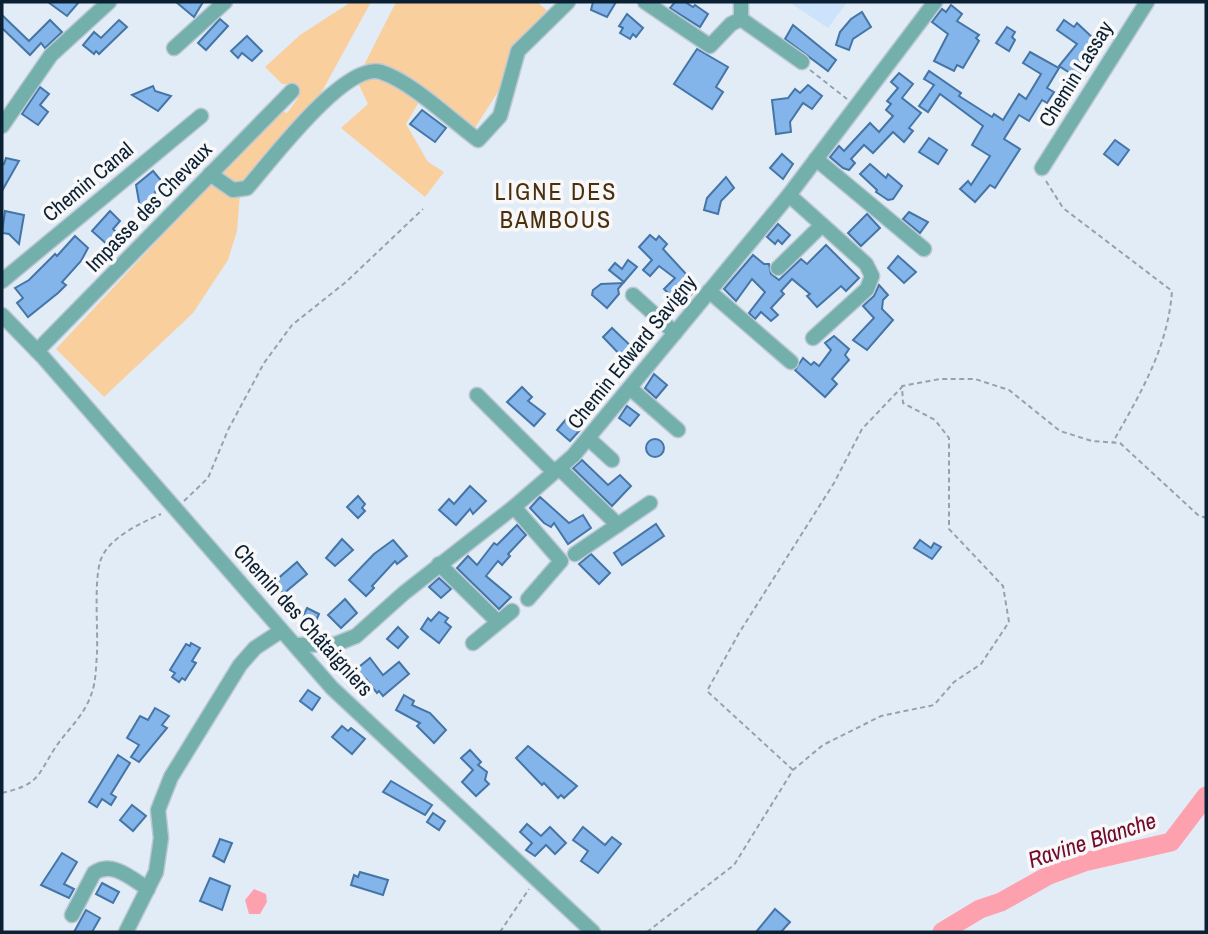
<svg xmlns="http://www.w3.org/2000/svg" width="1208" height="934" viewBox="0 0 1208 934" font-family="'Archivo Narrow',sans-serif">
<style>
.built{fill:#cce3fb}
.green{fill:#facf9e}
.water{fill:#fea1ae}
.lines{fill:none;stroke-linecap:round;stroke-linejoin:round}
.river{stroke:#fea1ae;stroke-width:19}
.building{fill:#83b5ea;stroke:#4575a6;stroke-width:2}
.minor-casing{stroke:#bbc7d4;stroke-width:17}
.path{stroke:#94a2b0;stroke-width:2;stroke-dasharray:5 3.5;stroke-linecap:butt}
.minor{stroke:#73b0ac;stroke-width:14}
.labels{text-anchor:middle;stroke-width:7;stroke-linejoin:round;paint-order:stroke}
.street-label{font-size:21px;fill:#0c2034;stroke:#f8f8f8}
.water-label{font-size:23px;font-style:italic;fill:#730a2c;stroke:#f8f8f8}
.quarter-label{font-size:24px;letter-spacing:2px;fill:#4a300f;stroke:#f8f8f8}
</style>
<rect width="100%" height="100%" fill="#e2ecf7"/>
<path class="built" d="M789,2H847L828,28Z"/>
<g class="green">
<path d="M351,2H371L320,95L301,123L240,194L237,231L228,260L193,313L104,397L56,349L279,110L287,113L298,98L294,84H282L265,67L300,35Z"/>
<path d="M396,2H537L549,12L473,131L423,95L406,124L428,162L444,172L425,197L341,128L368,104L359,85L362,69Z"/>
</g>
<path class="water" d="M254,889L266,894L267,902L260,914H249L245,900Z"/>
<g class="lines">
<path class="river" d="M942,932L980,909L1001,902L1049,875L1084,862L1171,842L1206,796"/>
</g>
<g class="building">
<path d="M48,2H79L67,16Z"/>
<path d="M176,2H203L194,17Z"/>
<path d="M593,2H616L607,17L591,10Z"/>
<path d="M675,2H685L693,7L695,5L708,14L700,27L670,8Z"/>
<path d="M951,5L962,14L957,21L979,35L976,38L979,41L963,68L957,65L954,71L934,61L948,34L932,22L942,9L946,12Z"/>
<path d="M862,12L871,27L853,39L849,50L836,45L840,32L851,19Z"/>
<path d="M627,14L643,28L636,37L633,34L630,39L620,33L623,28L619,26Z"/>
<path d="M2,15L29,41L50,20L62,32L45,48L41,43L30,55L2,28Z"/>
<path d="M220,19L228,26L206,50L198,43Z"/>
<path d="M119,20L127,27L99,54L96,51L94,54L83,45L94,32L101,38Z"/>
<path d="M1064,20L1074,27L1077,23L1095,40L1079,64L1085,67L1078,78L1059,66L1077,44L1057,30Z"/>
<path d="M793,25L836,60L828,71L785,39Z"/>
<path d="M1007,27L1015,32L1012,37L1015,40L1009,51L996,43Z"/>
<path d="M247,36L262,51L252,61L242,53L238,58L231,51Z"/>
<path d="M697,49L728,67L716,87L723,92L712,109L674,84Z"/>
<path d="M1030,52L1059,68L1047,88L1054,92L1047,103L1042,100L1029,121L1019,115L1004,139L1020,149L995,188L990,185L975,202L960,189L968,181L971,185L990,156L972,145L983,126L940,94L928,112L919,106L934,85L924,79L929,71L961,93L959,96L992,117L994,114L1003,120L1019,94L1026,99L1041,74L1023,63Z"/>
<path d="M899,73L913,84L902,98L921,113L909,128L913,131L904,142L893,132L873,153L864,145L851,159L855,163L849,170L843,168L830,157L839,146L844,151L870,123L879,132L893,116L886,110L891,104L887,101L898,88L891,82Z"/>
<path d="M808,85L822,96L812,109L803,103L790,122L791,132L776,134L772,100L788,98L795,89L800,93Z"/>
<path d="M153,86L155,91L171,96L158,111L132,95Z"/>
<path d="M40,87L49,94L40,105L48,112L38,125L22,114Z"/>
<path d="M422,110L446,128L435,142L410,124Z"/>
<path d="M929,138L947,150L938,164L919,152Z"/>
<path d="M1115,140L1129,150L1118,165L1104,154Z"/>
<path d="M782,154L793,164L783,179L770,168Z"/>
<path d="M6,158L19,161L2,191V163L4,164Z"/>
<path d="M870,164L886,178L888,174L902,186L893,199L888,200L876,192L877,190L860,174Z"/>
<path d="M153,171L164,184L155,192L158,210L141,213L136,185Z"/>
<path d="M726,177L734,188L721,201L718,214L704,210L707,198Z"/>
<path d="M5,211L24,215L19,244L9,234L2,233Z"/>
<path d="M110,211L120,221L113,229L119,235L109,246L92,231Z"/>
<path d="M909,212L928,222L920,233L903,219Z"/>
<path d="M867,214L880,228L861,246L848,233Z"/>
<path d="M778,224L790,235L782,244L778,240L775,244L767,237Z"/>
<path d="M650,235L656,240L659,236L667,244L663,249L698,287L685,301L676,293L672,297L664,289L675,278L659,266L650,276L643,270L652,260L639,247Z"/>
<path d="M75,236L88,248L81,261L62,282L66,285L58,293L28,317L17,303L23,298L15,288L29,280L55,254L57,256Z"/>
<path d="M826,245L859,278L846,291L841,286L817,307L807,296L810,294L792,279L781,291L784,294L771,308L778,315L771,321L761,312L755,319L749,313L765,292L752,279L736,301L724,289L753,255L764,264H769L771,274L779,280L801,259L807,264Z"/>
<path d="M898,256L916,272L904,283L888,268Z"/>
<path d="M628,260L637,267L624,282L609,270L615,263L622,269Z"/>
<path d="M623,283L618,289L619,294L607,308L592,295L593,290L601,284Z"/>
<path d="M879,285L888,295L883,300L882,309L893,320L867,350L853,340L874,318L863,306L874,296Z"/>
<path d="M612,328L636,351L626,361L603,337Z"/>
<path d="M834,336L849,349L845,355L849,360L832,379L837,384L825,397L795,370L803,358L811,365L814,362L819,366L831,350L825,343Z"/>
<path d="M654,374L667,385L656,398L645,388Z"/>
<path d="M522,387L532,397L528,401L545,414L534,426L507,402Z"/>
<path d="M627,406L639,415L630,426L619,418Z"/>
<path d="M567,418L580,430L570,441L557,430Z"/>
<circle cx="655" cy="448" r="9"/>
<path d="M582,460L608,485L620,475L631,486L612,506L573,468Z"/>
<path d="M470,486L486,501L473,514L470,509L456,525L439,510L449,499L454,504Z"/>
<path d="M358,496L365,504L362,508L365,511L358,518L347,507Z"/>
<path d="M540,497L569,523L583,515L591,528L568,544L554,523L551,527L544,523L530,508Z"/>
<path d="M656,524L664,536L622,565L614,553Z"/>
<path d="M517,525L526,535L508,554L510,556L502,565L498,561L486,576L511,597L499,609L457,568L468,556L477,565L494,543L497,545Z"/>
<path d="M342,539L353,550L335,566L326,558Z"/>
<path d="M393,540L407,556L397,564L395,561L372,586L374,588L366,596L349,580L374,554Z"/>
<path d="M920,540L931,548L934,543L941,547L932,559L914,548Z"/>
<path d="M591,554L610,573L599,584L579,564Z"/>
<path d="M297,562L307,574L283,594L274,582Z"/>
<path d="M439,578L451,589L441,598L429,587Z"/>
<path d="M345,599L357,613L341,628L328,615Z"/>
<path d="M307,608L319,614L311,632L298,627Z"/>
<path d="M439,612L448,618L445,622L451,627L439,643L421,629L428,618L431,621Z"/>
<path d="M398,627L408,637L398,648L387,639Z"/>
<path d="M191,643L200,648L192,661L196,663L185,680L182,678L179,682L172,677L175,673L170,670L186,644L190,646Z"/>
<path d="M370,658L383,675L399,662L409,674L383,696L379,691L377,693L366,679L363,682L354,671Z"/>
<path d="M308,690L320,698L312,710L300,701Z"/>
<path d="M404,695L414,701L412,705L430,713L446,730L434,743L417,726L420,723L396,710Z"/>
<path d="M155,708L169,716L162,725L167,728L139,762L131,757L139,745L127,738L140,716L148,720Z"/>
<path d="M342,726L348,731L351,728L365,739L352,754L332,737Z"/>
<path d="M528,746L577,786L564,798L561,795L558,798L544,783L542,785L516,758Z"/>
<path d="M470,750L481,762L478,765L487,772L485,780L489,784L476,796L462,782L473,770L461,758Z"/>
<path d="M118,755L130,763L111,794L116,797L111,805L102,799L97,807L89,802Z"/>
<path d="M391,781L432,805L425,815L383,792Z"/>
<path d="M132,805L146,816L133,831L120,820Z"/>
<path d="M433,813L445,821L439,830L427,822Z"/>
<path d="M527,824L541,836L550,827L566,843L555,854L546,845L535,856L526,850L532,843L520,832Z"/>
<path d="M583,827L605,845L612,837L621,844L598,873L581,861L588,851L573,840Z"/>
<path d="M220,839L232,843L224,862L213,856Z"/>
<path d="M62,853L77,862L64,884L74,889L69,898L41,885Z"/>
<path d="M360,872L388,880L383,895L351,885L354,875L358,877Z"/>
<path d="M210,878L230,886L222,910L200,901Z"/>
<path d="M102,883L119,892L113,903L96,894Z"/>
<path d="M775,909L790,922L781,932H756Z"/>
<path d="M86,910L100,918L92,932H74Z"/>
</g>
<g class="lines">
<g class="minor-casing">
<g id="minor">
<path d="M645,2L710,46L731,24L741,19"/>
<path d="M741,2V19"/>
<path d="M741,19L802,62"/>
<path d="M174,48L225,2"/>
<path d="M2,126L51,55L109,2"/>
<path d="M816,159L924,249"/>
<path d="M1042,168L1147,2"/>
<path d="M210,174L233,190L247,188C270,162 345,61 381,72C412,82 451,120 478,140L500,116L518,51L568,2"/>
<path d="M789,195L866,264L872,276L867,289L813,338"/>
<path d="M778,268L822,225"/>
<path d="M2,281L201,116"/>
<path d="M709,291L791,362"/>
<path d="M633,295L675,333"/>
<path d="M2,315L42,356L332,688L593,932"/>
<path d="M37,351L292,91"/>
<path d="M631,389L678,430"/>
<path d="M477,395L554,472"/>
<path d="M589,439L612,460"/>
<path d="M559,468L618,525"/>
<path d="M514,507L561,561L528,599"/>
<path d="M575,554L650,503"/>
<path d="M439,564L498,622"/>
<path d="M473,643L512,611"/>
<path d="M296,645L336,644L356,636L404,593L514,507L573,456L789,195L935,2"/>
<path d="M72,915L94,873C112,860 132,879 148,889"/>
<path d="M126,932L156,872L161,838L158,810L171,777L240,665L255,648L281,631"/>
</g>
</g>
<g class="path">
<path d="M810,70L847,99"/>
<path d="M1046,181L1063,208L1172,291C1168,348 1140,394 1113,442"/>
<path d="M184,501L208,478L228,430L264,363L292,325L346,282L423,209"/>
<path d="M793,770L707,691L739,633L834,483L862,429L902,387"/>
<path d="M2,793C39,784 36,778 55,748C67,730 84,716 91,695C96,683 96,666 97,653C98,629 94,584 100,562C107,538 141,523 161,514"/>
<path d="M500,932L529,889"/>
<path d="M647,932L734,865L793,770L823,745L881,716L934,705L954,682L981,664L1009,622L1003,586L949,529V438L935,420L903,403L902,386L940,379H975L1009,390L1060,431L1092,441L1120,443L1198,515L1206,518"/>
</g>
<use href="#minor" class="minor"/>
</g>
<g class="labels">
<g class="street-label">
<text transform="translate(1076 74) rotate(-58)" y="7">Chemin Lassay</text>
<text transform="translate(88 182) rotate(-40)" y="7">Chemin Canal</text>
<text transform="translate(149 207) rotate(-46)" y="7">Impasse des Chevaux</text>
<text transform="translate(632 352) rotate(-51)" y="7">Chemin Edward Savigny</text>
<text transform="translate(303 620) rotate(48)" y="7">Chemin des Châtaigniers</text>
</g>
<g class="water-label">
<text transform="translate(1092 840) rotate(-18)" y="8">Ravine Blanche</text>
</g>
<g class="quarter-label">
<text x="556" y="200">LIGNE DES<tspan x="556" dy="28">BAMBOUS</tspan></text>
</g>
</g>
<rect width="1208" height="934" fill="none" stroke="#0c2034" stroke-width="7"/>
</svg>
